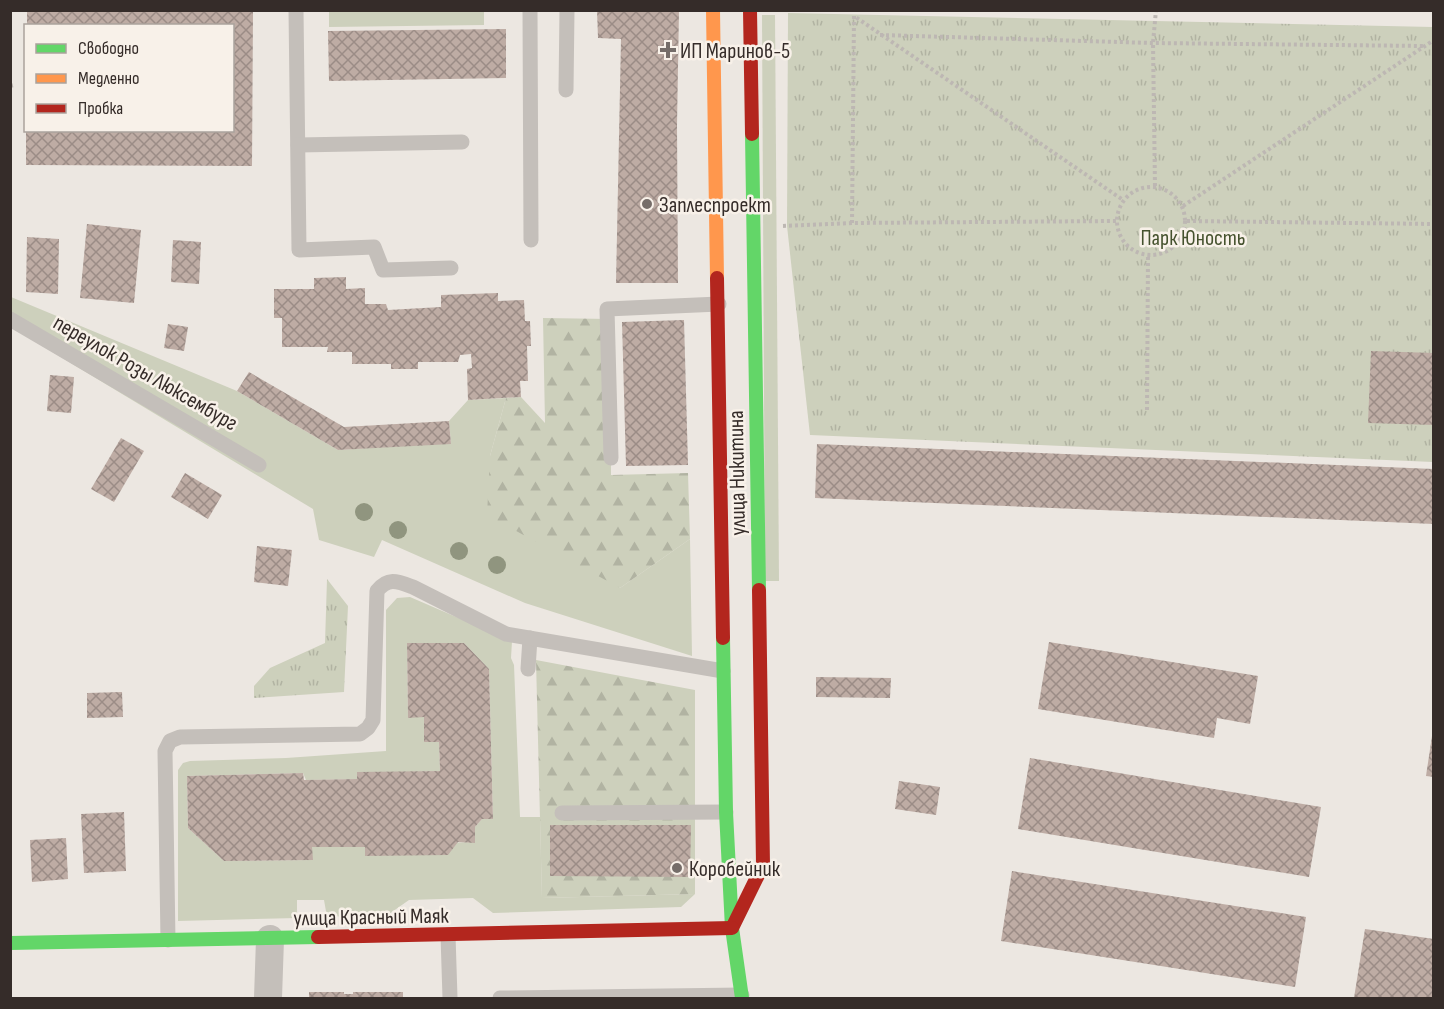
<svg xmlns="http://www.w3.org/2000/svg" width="1444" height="1009" viewBox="0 0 1444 1009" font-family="'Sofia Sans Condensed',sans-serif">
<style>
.grass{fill:#cdd0bc;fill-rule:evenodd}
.forest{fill:url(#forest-firs)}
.park{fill:url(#park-tufts)}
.building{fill:url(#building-cross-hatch)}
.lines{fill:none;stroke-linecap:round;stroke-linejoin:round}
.path{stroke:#bdb7b3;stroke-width:4;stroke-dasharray:3 3;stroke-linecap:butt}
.lane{stroke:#c4bfba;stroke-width:15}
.street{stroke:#c4bfba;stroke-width:28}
.fast{stroke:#63d668;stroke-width:14}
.slow{stroke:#ff974d;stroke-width:14}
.jam{stroke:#b3261e;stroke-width:14}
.tree{fill:#90957f}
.poi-dot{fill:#756d69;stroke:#f8f1e9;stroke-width:2}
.labels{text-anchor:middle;stroke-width:5;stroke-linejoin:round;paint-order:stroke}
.poi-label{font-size:22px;fill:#352c29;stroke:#f8f1e9;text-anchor:start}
.park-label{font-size:22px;fill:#45522e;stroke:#f8f1e9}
.street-label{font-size:22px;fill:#352c29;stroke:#f8f1e9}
</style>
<defs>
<pattern id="forest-firs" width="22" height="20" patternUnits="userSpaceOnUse" patternTransform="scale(1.5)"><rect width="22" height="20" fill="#cdd0bc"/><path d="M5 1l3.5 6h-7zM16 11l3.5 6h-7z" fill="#b1b3a2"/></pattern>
<pattern id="park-tufts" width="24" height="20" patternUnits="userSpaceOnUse" patternTransform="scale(1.5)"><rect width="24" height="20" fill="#cdd0bc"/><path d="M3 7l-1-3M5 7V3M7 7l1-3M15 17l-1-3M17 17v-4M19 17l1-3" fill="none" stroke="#b1b3a2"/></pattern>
<pattern id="building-cross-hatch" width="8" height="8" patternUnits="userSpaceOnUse" patternTransform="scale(1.5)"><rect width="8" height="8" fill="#beaca4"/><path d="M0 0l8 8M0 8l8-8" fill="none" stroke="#9b8c86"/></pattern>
</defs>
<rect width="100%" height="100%" fill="#ece7e1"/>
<g class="grass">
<path d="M329,11H484V25L329,27Z"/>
<path d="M762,15H775L779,581H765Z"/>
<path d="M11,297L237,391L338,450L451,443L449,421L468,400L506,398L490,456L620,588L690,539L692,656L525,603L382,540L374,557L319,540L313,509L11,327Z"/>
<path d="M410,597L512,641L511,658L514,665L520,817H540L542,898L695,894L681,907L493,913L473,898L409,900L389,914L327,917L324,900H297V918L178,921V770L183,763L190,761L286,758L386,751V610L397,598ZM407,643H464L489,669L493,818L482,819L475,827L474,842L312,847V860L224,861L188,828L187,776L303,773L306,780L357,779L387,773L440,771L439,742H424V717H408Z"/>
</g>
<g class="forest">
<path d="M543,318L610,319L611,475L688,473L690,539L620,588L487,515L490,456L506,398L521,397L545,423Z"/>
<path d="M536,660L695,690V894L542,898Z"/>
</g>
<g class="park">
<path d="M788,13L1433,27V462L810,435L787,226Z"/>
<path d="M327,579L348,606L344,692L254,698V686L270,668L325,643Z"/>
</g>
<g class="building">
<path d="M27,10L253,12L252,166L26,165V130H232V26H27Z"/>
<path d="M597,10H679L677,125L678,283H616L621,39L598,38Z"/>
<path d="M506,29V78L329,81L328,31Z"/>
<path d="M87,224L141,230L134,303L80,298Z"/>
<path d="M27,237L59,239L58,294L26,292Z"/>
<path d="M173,240L201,242L199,284L171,282Z"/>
<path d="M346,277V289L365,288V304H386L388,310L441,307V295L498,293V301L524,300L525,321H530L531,346H527L528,381H520L521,397L468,400L467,369L472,368L471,354L460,355L458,362H418V369H391V364H352V352H327L328,347H282V318H274V289H314V278Z"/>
<path d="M684,320L688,465L626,466L622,322Z"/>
<path d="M168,324L188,327L184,351L164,348Z"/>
<path d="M1371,351L1434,353V425L1368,423Z"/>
<path d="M249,372L344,427L449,421L451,444L338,450L237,391Z"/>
<path d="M50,375L74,377L71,413L47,411Z"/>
<path d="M121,438L144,451L114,502L91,489Z"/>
<path d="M817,444L1434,469V524L815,498Z"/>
<path d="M185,473L222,495L208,519L171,497Z"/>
<path d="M257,546L292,550L288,586L254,582Z"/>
<path d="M1049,642L1258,676L1250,724L1217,718L1214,738L1038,709Z"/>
<path d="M407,643H464L489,669L493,819H482L475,827V843L458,842L448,855L365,856V847H312L313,860L224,861L188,828L187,776L303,773L304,780L357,779V772L440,771L439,742H424V717L408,718Z"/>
<path d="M816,677L891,678L890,698L816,697Z"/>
<path d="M122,692L123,717L87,718V693Z"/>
<path d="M1432,736H1434V777L1426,776Z"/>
<path d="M1030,758L1321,807L1309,877L1018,829Z"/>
<path d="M899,781L940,787L936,815L895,809Z"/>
<path d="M124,812L126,871L84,873L81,814Z"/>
<path d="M550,825H691L690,877L550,876Z"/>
<path d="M66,838L68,879L32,882L30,840Z"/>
<path d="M1012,871L1306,917L1295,987L1001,941Z"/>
<path d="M1365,929L1434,939V998H1354Z"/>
<path d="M309,992H344V994H353V992H403V998H309Z"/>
</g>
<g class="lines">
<g class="path">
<path d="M880,35L1153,43L1424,46"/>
<path d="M10,86L14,85"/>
<path d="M1155,186L1153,43L1156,10"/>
<circle cx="1151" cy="221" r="34"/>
<path d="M1183,206L1434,40"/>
<path d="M1187,221L1434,224"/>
<path d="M852,223L854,16L1123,200"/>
<path d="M783,226L852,223L1116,221"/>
<path d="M1147,410L1148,256"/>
</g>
<g class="lane">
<path d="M296,10L299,250L374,247L383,270L451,268"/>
<path d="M530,10L531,240"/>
<path d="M566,90L567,10"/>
<path d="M298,145L462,142"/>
<path d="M10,319L259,465"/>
<path d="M611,458L607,309L719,304"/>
<path d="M528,669L530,638"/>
<path d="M562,813L726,812"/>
<path d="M448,935L450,998"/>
<path d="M168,940L165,751L170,741L180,737L360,734L368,728L373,720L377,591C388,577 397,581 413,587L506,634L723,671"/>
<path d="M500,998L742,995"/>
</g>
<path class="street" d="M268,998L270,939"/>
<g class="fast">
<path d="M752,134L759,590"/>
<path d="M723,638L726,812L732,928L742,998"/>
<path d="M10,943L318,937"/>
</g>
<path class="slow" d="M713,10L717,278"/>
<g class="jam">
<path d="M750,10L752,134"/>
<path d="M717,278L723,638"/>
<path d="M733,926L763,865L759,590"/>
<path d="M318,937L732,928"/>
</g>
</g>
<g class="tree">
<circle cx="364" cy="512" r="9"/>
<circle cx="398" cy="530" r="9"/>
<circle cx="459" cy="551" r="9"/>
<circle cx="497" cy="565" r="9"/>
</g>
<g class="poi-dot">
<path d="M665 41h6v6h6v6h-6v6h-6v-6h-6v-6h6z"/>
<circle cx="647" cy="204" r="6"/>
<circle cx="677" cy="868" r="6"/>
</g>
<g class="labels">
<g class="poi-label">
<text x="680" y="58">ИП Маринов-5</text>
<text x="659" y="212">Заплеспроект</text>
<text x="689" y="876">Коробейник</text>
</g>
<g class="park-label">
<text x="1193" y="245">Парк Юность</text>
</g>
<g class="street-label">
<text transform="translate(146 372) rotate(30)" y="8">переулок Розы Люксембург</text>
<text transform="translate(736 473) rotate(-91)" y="8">улица Никитина</text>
<text transform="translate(371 916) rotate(-1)" y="8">улица Красный Маяк</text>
</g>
</g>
<rect width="1444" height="1009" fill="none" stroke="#352c29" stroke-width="24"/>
<rect x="24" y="24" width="210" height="108" fill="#f8f1e9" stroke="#aaa29c" stroke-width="1.5"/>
<rect x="36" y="44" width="30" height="9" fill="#63d668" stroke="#aaa29c" stroke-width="1.5"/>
<text x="78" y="54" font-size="18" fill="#352c29">Свободно</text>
<rect x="36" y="74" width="30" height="9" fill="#ff974d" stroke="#aaa29c" stroke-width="1.5"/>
<text x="78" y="84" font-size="18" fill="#352c29">Медленно</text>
<rect x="36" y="104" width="30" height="9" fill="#b3261e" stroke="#aaa29c" stroke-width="1.5"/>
<text x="78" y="114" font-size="18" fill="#352c29">Пробка</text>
</svg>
